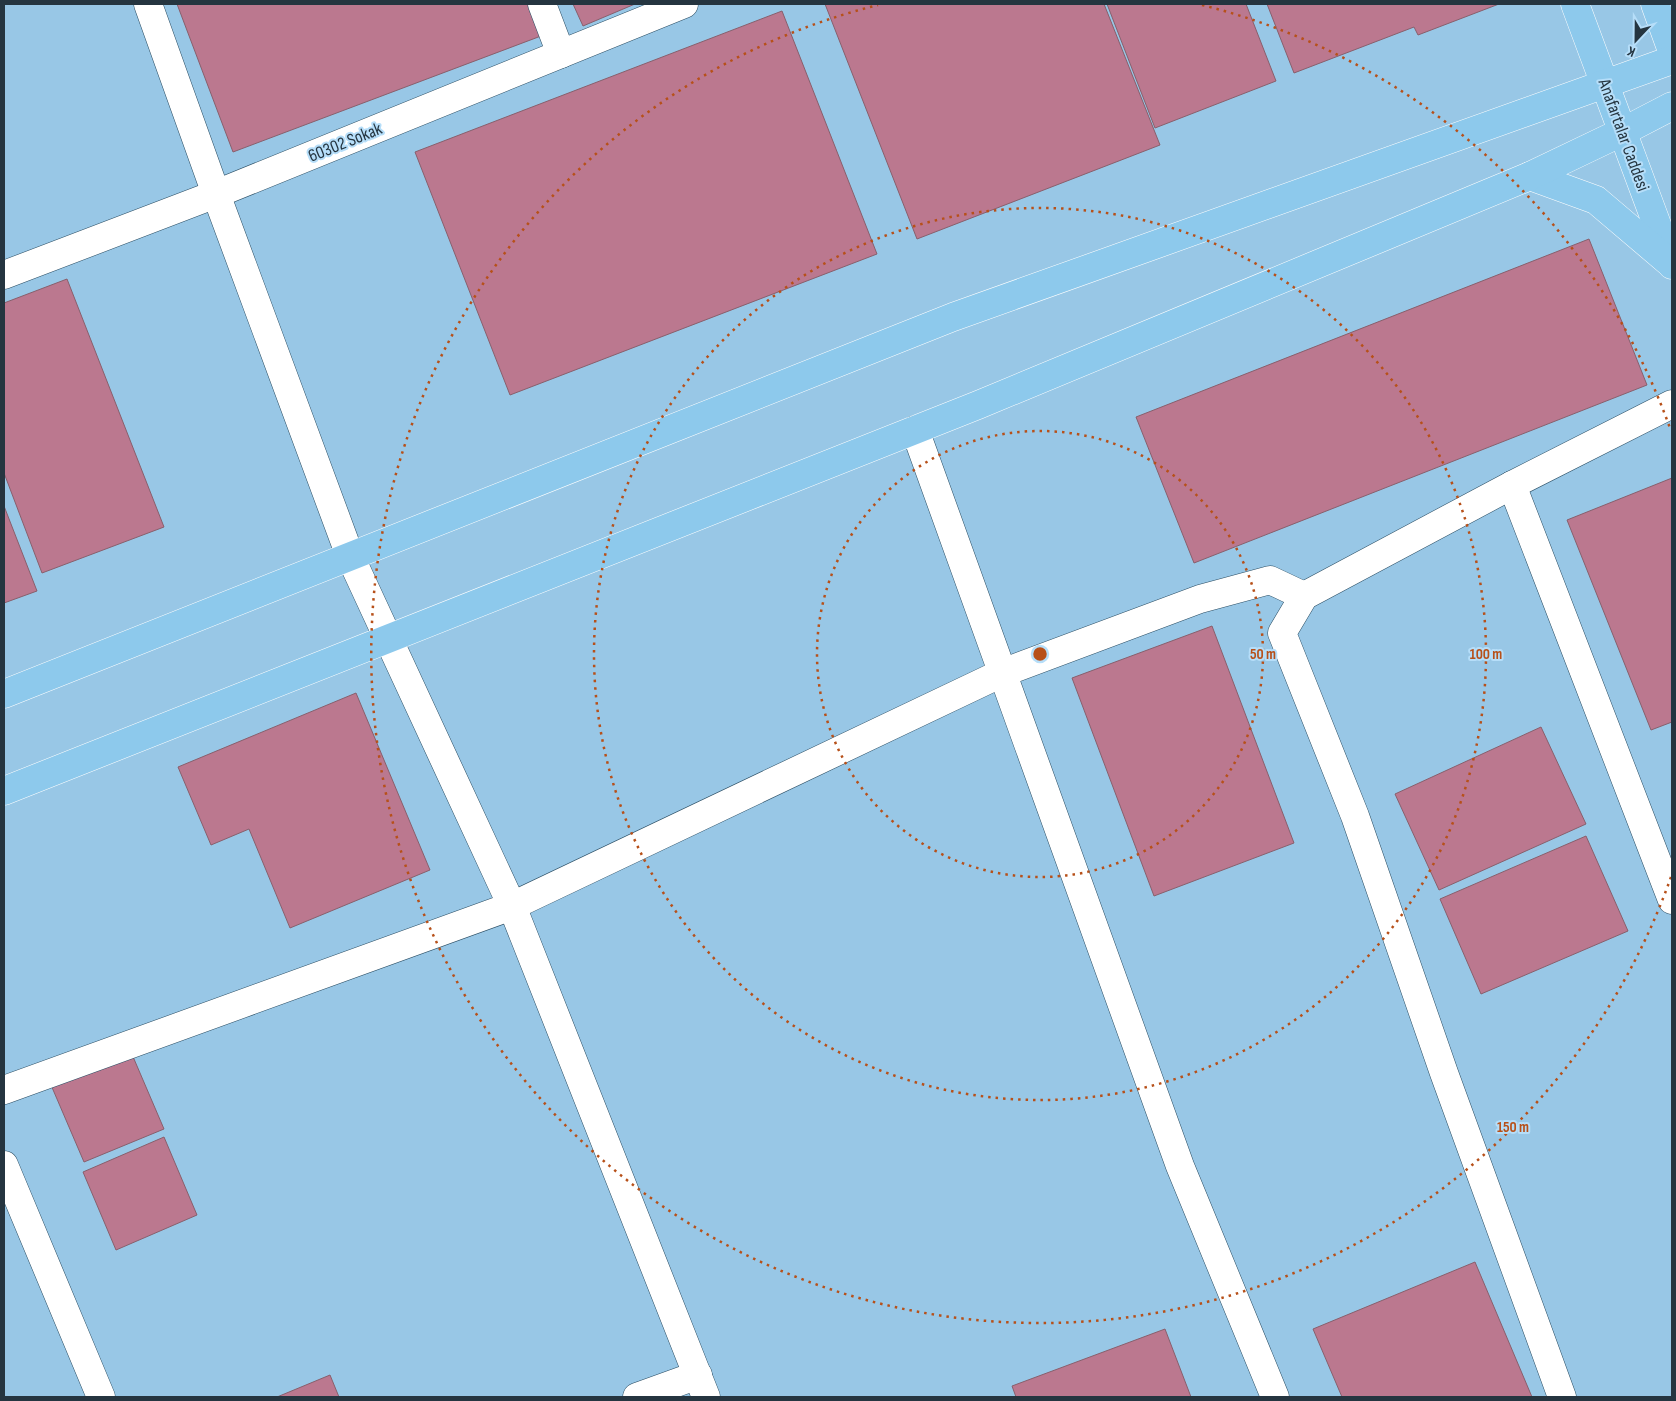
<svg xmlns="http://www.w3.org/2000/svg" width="1676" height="1401" viewBox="0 0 1676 1401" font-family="'Sofia Sans Condensed',sans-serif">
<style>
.built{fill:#98c7e6}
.building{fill:#bb788f;stroke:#885f6c}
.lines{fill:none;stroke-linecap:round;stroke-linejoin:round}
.minor-casing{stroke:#2a4d63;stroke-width:29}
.major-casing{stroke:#fff;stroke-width:29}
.minor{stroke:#fff;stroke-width:28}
.major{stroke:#8dc9ec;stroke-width:28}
.ring{fill:none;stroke:#b75019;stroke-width:2.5;stroke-dasharray:2.5 5}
.labels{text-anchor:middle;stroke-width:4;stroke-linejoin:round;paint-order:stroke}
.street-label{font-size:18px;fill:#253540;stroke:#b6def9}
.centre{fill:#b75019;stroke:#b6def9;stroke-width:2.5}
.ring-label{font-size:15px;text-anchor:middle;font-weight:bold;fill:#b75019;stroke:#b6def9;stroke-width:4;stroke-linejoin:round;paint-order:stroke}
</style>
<rect width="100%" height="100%" fill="#aad1ec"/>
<rect class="built" x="4" y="4" width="1668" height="1393"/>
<g class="building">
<path d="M177,4H529L541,36L233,152Z"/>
<path d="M573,4H635L583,26Z"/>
<path d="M825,4H1104L1160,145L917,239Z"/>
<path d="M1107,4H1246L1276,81L1155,128Z"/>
<path d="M1267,4H1499L1418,35L1414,27L1294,73Z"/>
<path d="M782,11L877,254L510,395L415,152Z"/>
<path d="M1589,239L1647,385L1194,563L1136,417Z"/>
<path d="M67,279L164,527L42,573L4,473V303Z"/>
<path d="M1672,478V722L1651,730L1567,520Z"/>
<path d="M4,506L37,591L4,603Z"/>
<path d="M1212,626L1294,843L1154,896L1072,678Z"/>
<path d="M356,693L430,870L290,928L249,829L211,845L178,767Z"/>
<path d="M1541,727L1586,824L1439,890L1395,794Z"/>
<path d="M1586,836L1628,931L1481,994L1440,899Z"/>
<path d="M131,1052L164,1129L84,1162L51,1085Z"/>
<path d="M164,1137L197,1215L116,1250L83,1172Z"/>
<path d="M1475,1262L1532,1397H1342L1313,1329Z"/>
<path d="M1165,1329L1191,1397H1016L1012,1386Z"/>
<path d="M330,1375L339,1397H277Z"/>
</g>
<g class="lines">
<g class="minor-casing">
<g id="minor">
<path d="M148,4L216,194L350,556L512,906L706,1397"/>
<path d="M542,4L561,54"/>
<path d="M4,275L216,194L684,4"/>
<path d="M915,430L1180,1166L1275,1397"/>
<path d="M1512,485L1672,900"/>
<path d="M4,1090L512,906L1002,673L1200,599L1270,580L1304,596"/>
<path d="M4,1165L101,1397"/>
<path d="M637,1397L698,1375"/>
<path d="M1562,1397L1444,1073L1355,816L1282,633L1304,596L1512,485L1672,404"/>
</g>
</g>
<g class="major-casing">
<g id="major">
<path d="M1575,4L1672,265"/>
<path d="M1655,4L1672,51"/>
<path d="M1530,176L1596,200L1669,262"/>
<path d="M4,694L953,317L1672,60"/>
<path d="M4,791L978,405L1530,176L1622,132L1672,106"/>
</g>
</g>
<use href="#minor" class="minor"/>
<use href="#major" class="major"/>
</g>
<g class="ring">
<circle cx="1040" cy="654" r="223"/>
<circle cx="1040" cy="654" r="446"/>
<path d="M1671 877A669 669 0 1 1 878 5M1202 5A669 669 0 0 1 1671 431"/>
</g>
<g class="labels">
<g class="street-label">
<text transform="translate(1624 135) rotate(70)" y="6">Anafartalar Caddesi</text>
<text transform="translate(345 142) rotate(-22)" y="6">60302 Sokak</text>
</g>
</g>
<circle cx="1040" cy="654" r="8" class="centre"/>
<g class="ring-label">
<text x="1263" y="659">50 m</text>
<text x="1486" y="659">100 m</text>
<text x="1513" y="1132">150 m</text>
</g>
<rect width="1676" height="1401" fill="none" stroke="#253540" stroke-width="10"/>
<g transform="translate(1636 40) rotate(202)" stroke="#b6def9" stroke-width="4" paint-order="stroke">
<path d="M0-4L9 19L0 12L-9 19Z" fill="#253540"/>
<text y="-8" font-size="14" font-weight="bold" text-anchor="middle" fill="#253540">K</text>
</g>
</svg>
